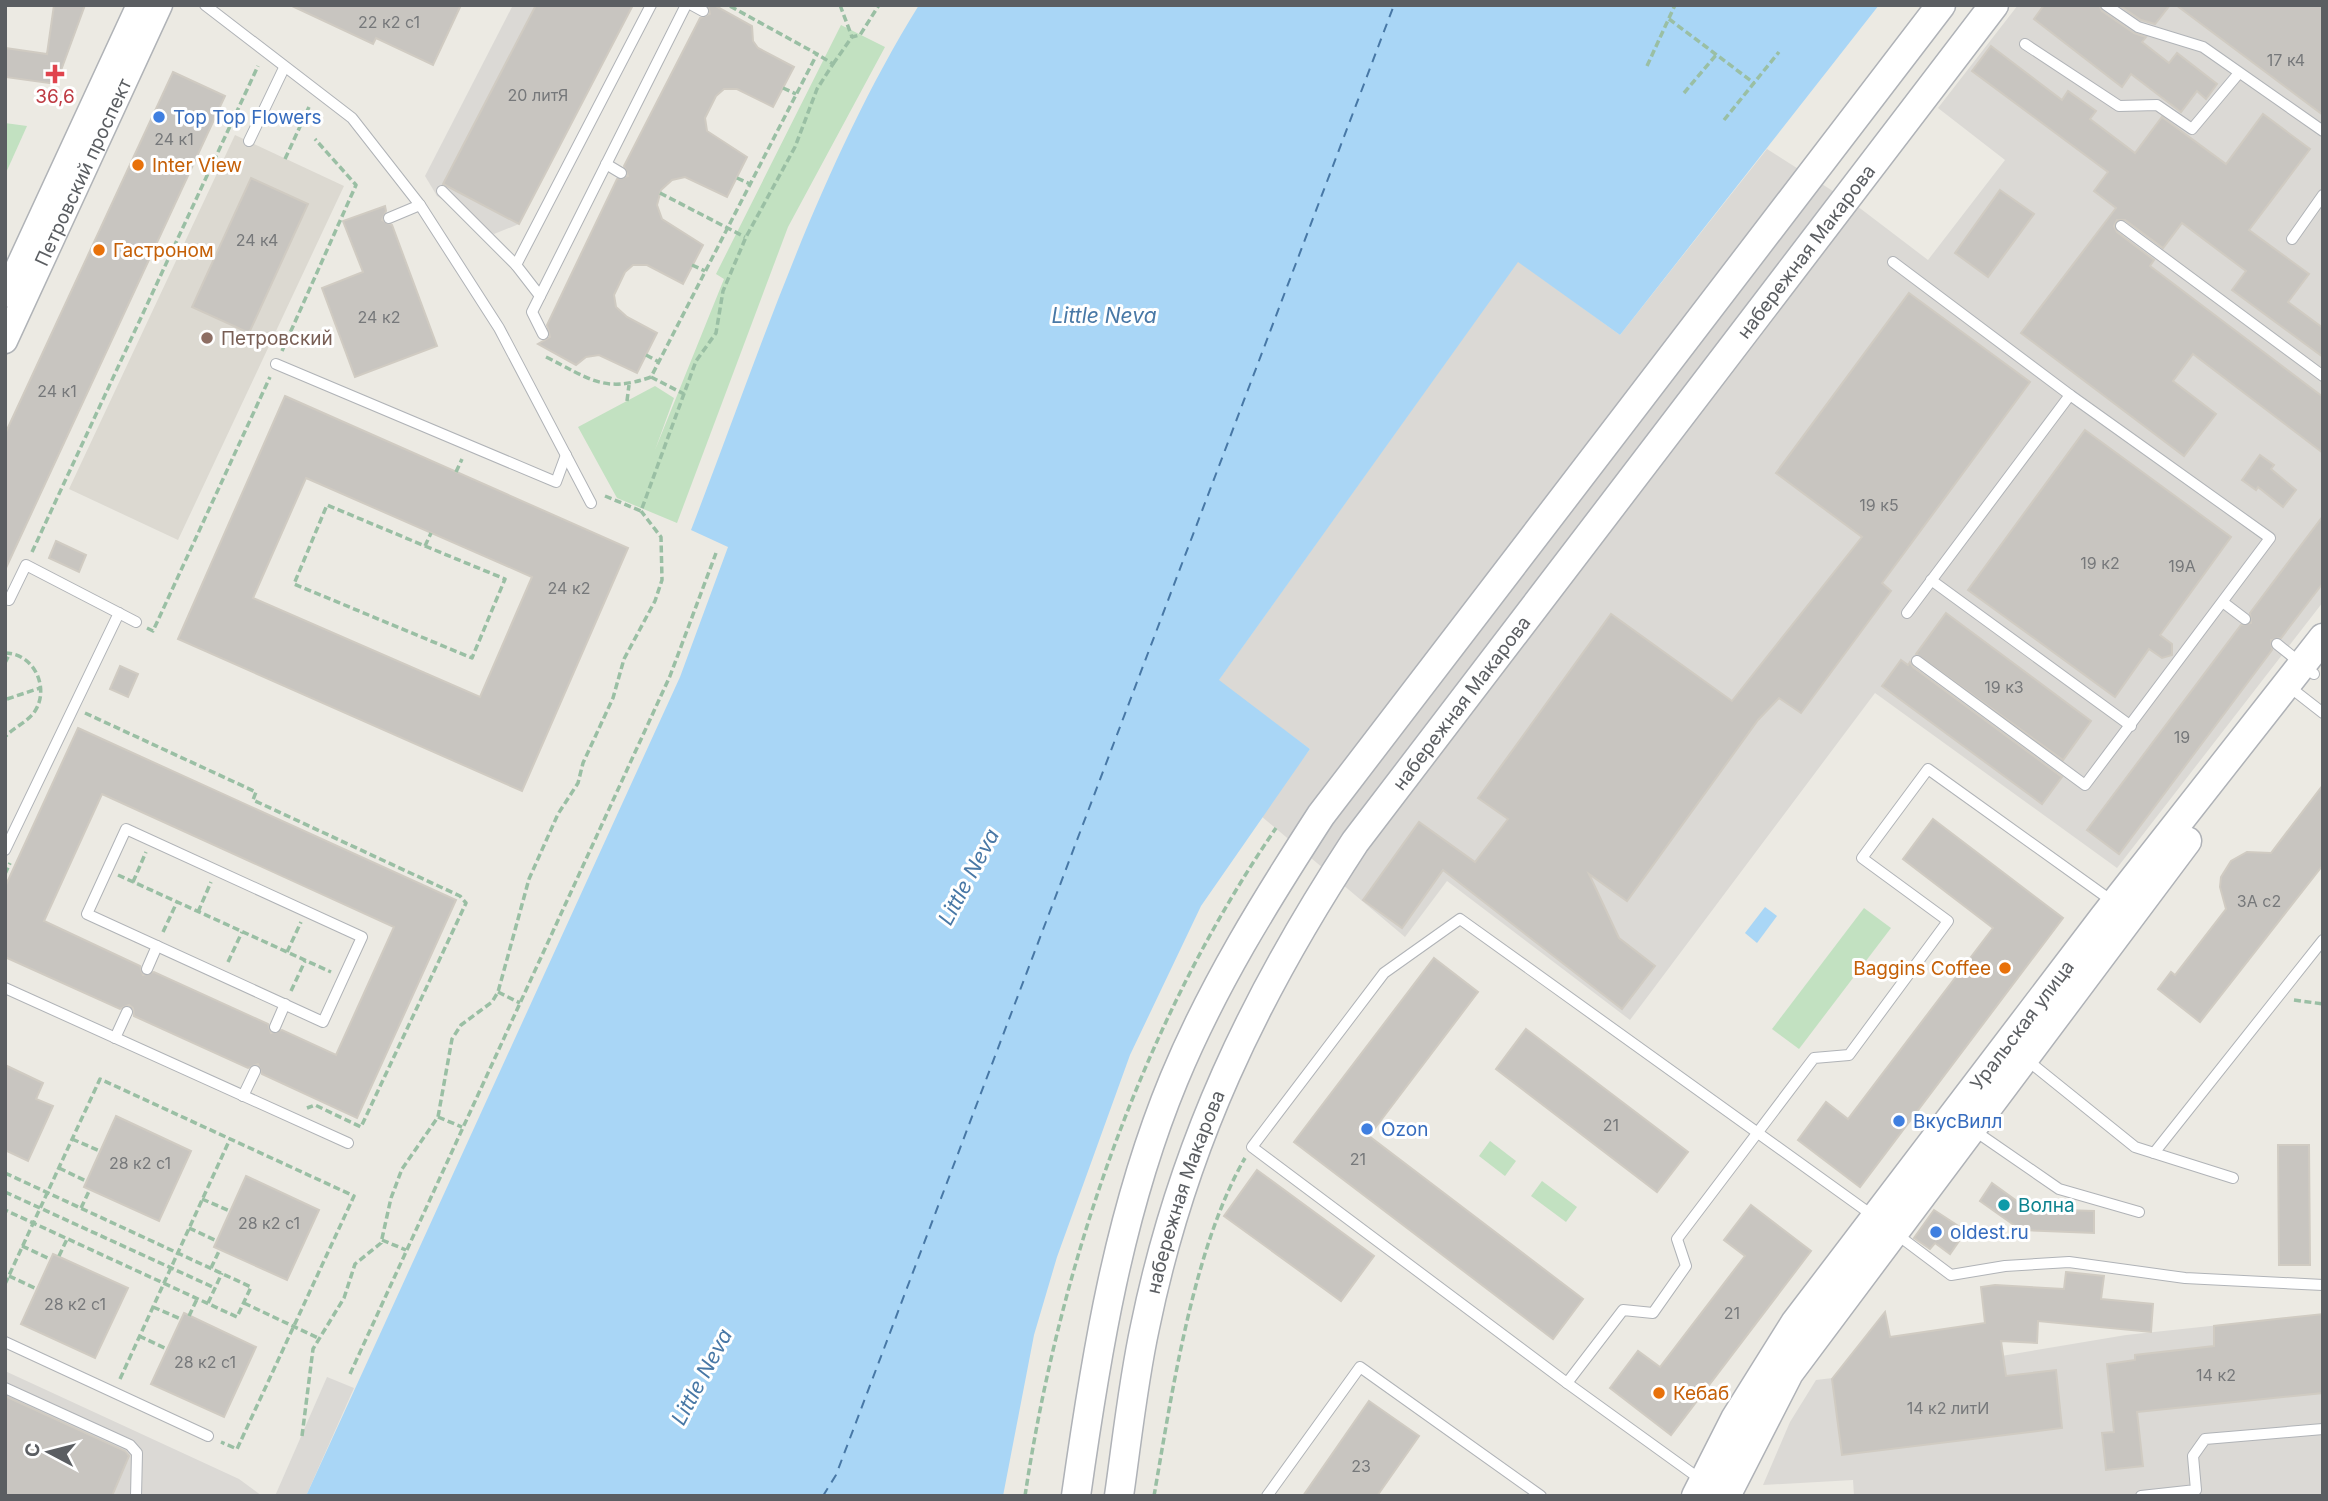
<svg xmlns="http://www.w3.org/2000/svg" width="2328" height="1501" viewBox="0 0 2328 1501" font-family="Inter,sans-serif">
<style>
.industrial{fill:#dbd9d5}
.education{fill:#dcd9d1}
.green{fill:#c2e1c1}
.water{fill:#a9d6f6}
.lines{fill:none;stroke-linecap:round;stroke-linejoin:round}
.ferry{stroke:#4878a6;stroke-width:2;stroke-dasharray:9 7;stroke-linecap:butt}
.building{fill:#c8c5c0;stroke:#d0cbc2;stroke-width:2;fill-rule:evenodd}
.service-casing{stroke:#b0b3b7;stroke-width:12}
.tertiary-casing{stroke:#b0b3b7;stroke-width:27}
.secondary-casing{stroke:#afb2b7;stroke-width:31}
.path{stroke:#9abfa4;stroke-width:3.5;stroke-dasharray:7 3.5;stroke-linecap:butt}
.service{stroke:#fff;stroke-width:10}
.tertiary{stroke:#fff;stroke-width:24}
.secondary{stroke:#fff;stroke-width:28}
.health-dot{fill:#e0444e;stroke:#fff;stroke-width:2.5}
.shop-dot{fill:#3f7fe0;stroke:#fff;stroke-width:2.5}
.food-dot{fill:#e8710a;stroke:#fff;stroke-width:2.5}
.education-dot{fill:#8d6e63;stroke:#fff;stroke-width:2.5}
.culture-dot{fill:#0f9aa8;stroke:#fff;stroke-width:2.5}
.labels{text-anchor:middle;stroke-width:6;stroke-linejoin:round;paint-order:stroke}
.number-label{font-size:16px;fill:#76787a}
.health-label{font-size:19px;fill:#be3a42;stroke:#fff}
.shop-label{font-size:19px;fill:#366cbe;stroke:#fff;text-anchor:start}
.food-label{font-size:19px;fill:#c56008;stroke:#fff;text-anchor:start}
.street-label{font-size:19px;fill:#5b5e62;stroke:#fff}
.education-label{font-size:19px;fill:#785e54;stroke:#fff;text-anchor:start}
.culture-label{font-size:19px;fill:#0d838f;stroke:#fff;text-anchor:start}
.water-label{font-size:21px;font-style:italic;fill:#4878a6;stroke:#fff}
</style>
<rect width="100%" height="100%" fill="#eceae3"/>
<g class="industrial">
<path d="M513,5H633L519,224L494,234L437,196L425,176Z"/>
<path d="M2018,5H2323V602L2117,868L1875,693L1630,1020L1447,881L1405,937L1261,816L1310,749L1218,681L1518,261L1620,335L1767,149L1861,209L1928,260L2005,160L1938,108Z"/>
<path d="M2323,1314V1496H1854L1853,1480L1763,1485L1790,1422L1816,1380L1966,1362L2126,1335Z"/>
<path d="M5,1371L239,1479L262,1496H5Z"/>
<path d="M327,1377L354,1388L306,1496H275Z"/>
</g>
<path class="education" d="M235,135L344,186L178,540L69,489Z"/>
<g class="green">
<path d="M841,25L885,47L788,227L677,523L617,498L578,427L655,386L674,398L655,450L724,279L716,274Z"/>
<path d="M5,123L27,126L5,175Z"/>
<path d="M1864,908L1891,928L1799,1049L1772,1029Z"/>
<path d="M1490,1141L1516,1161L1505,1176L1479,1156Z"/>
<path d="M1542,1181L1577,1207L1566,1222L1531,1196Z"/>
</g>
<g class="water">
<path d="M919,5H1879L1620,335L1518,262L1219,680L1310,749L1201,906L1130,1055L1057,1257L1034,1335L1003,1496H306L680,677L728,547L691,530C760,352 818,168 919,5Z"/>
<path d="M1765,907L1777,916L1757,943L1745,933Z"/>
</g>
<g class="lines">
<path class="ferry" d="M823,1496L836,1475L1394,5"/>
</g>
<g class="building">
<path d="M54,5H85L56,84L5,77V48L47,54Z"/>
<path d="M290,5H461L433,65L376,38L373,44Z"/>
<path d="M536,5H633L519,224L443,184Z"/>
<path d="M708,5H714L752,26L753,41L758,48L794,67L773,107L737,89H724L716,96L705,118L707,131L747,157L727,197L685,177L672,180L661,190L657,205L662,219L703,245L683,284L647,265H633L625,272L614,295L616,307L627,317L657,333L637,373L599,355L586,357L576,365L538,344L550,337L547,325L617,179L628,176L624,166L700,18L710,14Z"/>
<path d="M2044,5H2099L2102,11L2134,33L2146,37L2142,42L2169,63L2177,53L2217,84L2206,99L2197,91L2181,112L2131,74L2122,87L2034,19Z"/>
<path d="M2119,5H2170L2155,24L2141,20Z"/>
<path d="M2176,5H2323V115Z"/>
<path d="M1991,46L2062,100L2068,91L2096,111L2090,119L2135,153L2162,117L2226,164L2263,114L2310,149L2249,230L2309,274L2288,302L2323,328V357L2232,290L2246,271L2182,223L2163,248L2125,220H2117L2114,226L2117,232L2154,260L2150,266L2323,397V453L2193,354L2173,381L2216,414L2184,456L2021,333L2116,208L2094,191L2108,172L1972,71Z"/>
<path d="M173,72L225,96L5,570V434Z"/>
<path d="M251,178L308,204L249,333L192,307Z"/>
<path d="M2000,190L2034,214L1988,277L1955,253Z"/>
<path d="M385,206L386,211L382,220L392,225L437,346L355,377L322,288L363,272L343,221Z"/>
<path d="M1909,293L2030,382L1882,583L1891,591L1801,713L1779,698L1758,720L1627,901L1589,874L1619,938L1655,966L1622,1009L1443,870L1402,928L1363,900L1419,822L1475,862L1508,819L1478,798L1611,614L1732,701L1862,537L1776,473Z"/>
<path d="M285,396L628,548L522,791L178,639ZM306,478L532,577L480,697L253,598Z"/>
<path d="M2085,430L2231,537L2160,635L2172,644V655L2162,658L2149,649L2115,697L1968,590Z"/>
<path d="M2260,455L2274,465L2271,469L2296,490L2283,507L2258,487L2256,490L2242,480Z"/>
<path d="M2323,516V583L2281,638L2271,640L2272,650L2119,854L2087,830L2241,625L2251,623L2250,613Z"/>
<path d="M56,541L86,555L79,572L49,558Z"/>
<path d="M1946,613L2091,721L2063,760L1916,654Z"/>
<path d="M1901,660L1908,665L1910,662L1913,667L2062,777L2042,804L1882,686Z"/>
<path d="M120,666L138,674L128,697L110,689Z"/>
<path d="M78,728L456,900L357,1118L262,1074L258,1064L248,1068L134,1016L133,1008L129,1005L120,1009L5,957V887ZM102,794L394,927L336,1055L282,1030L271,1033L268,1024L154,972L143,975L140,966L44,921Z"/>
<path d="M2323,785V865L2200,1022L2158,989L2171,972L2175,975L2226,909L2220,887L2221,877L2231,861L2247,852L2271,853Z"/>
<path d="M1933,819L2063,918L1860,1187L1798,1140L1826,1102L1848,1119L1993,928L1903,859Z"/>
<path d="M1434,958L1478,992L1369,1136L1583,1299L1553,1339L1294,1142Z"/>
<path d="M1526,1029L1688,1152L1657,1192L1496,1069Z"/>
<path d="M5,1065L43,1083L36,1099L53,1106L28,1161L5,1150Z"/>
<path d="M116,1116L191,1151L159,1221L84,1187Z"/>
<path d="M2278,1145H2309L2310,1265H2279Z"/>
<path d="M1257,1170L1374,1256L1341,1301L1224,1216Z"/>
<path d="M246,1176L319,1210L287,1280L214,1247Z"/>
<path d="M1992,1183L2028,1209L2094,1211V1233L2021,1230L1980,1201Z"/>
<path d="M1751,1205L1811,1251L1671,1435L1610,1388L1638,1351L1660,1367L1745,1256L1724,1240Z"/>
<path d="M1934,1210L1966,1231L1950,1254L1935,1243L1930,1249L1914,1238Z"/>
<path d="M53,1254L128,1288L95,1358L21,1324Z"/>
<path d="M2066,1272L2104,1276L2101,1299L2153,1304L2151,1332L2038,1321L2037,1343L2001,1341L2006,1376L2056,1370L2062,1428L1842,1455L1832,1379L1885,1312L1890,1337L1985,1323L1981,1287L1995,1285L2064,1289Z"/>
<path d="M184,1313L256,1347L224,1417L151,1384Z"/>
<path d="M2323,1314V1393L2137,1412L2143,1466L2106,1470L2102,1433L2114,1432L2107,1364L2135,1360V1355L2214,1346V1326Z"/>
<path d="M5,1396L125,1451L129,1456L112,1496H5Z"/>
<path d="M1369,1401L1419,1436L1377,1496H1303Z"/>
</g>
<g class="lines">
<g class="service-casing">
<g id="service">
<path d="M205,5L352,118L420,205L499,328L591,503"/>
<path d="M692,5L703,11"/>
<path d="M2106,5L2138,27L2203,47L2323,131"/>
<path d="M2025,44L2119,106L2157,105L2192,129L2239,73"/>
<path d="M249,141L284,68"/>
<path d="M606,164L621,173"/>
<path d="M442,191L516,265L540,296"/>
<path d="M389,218L420,205"/>
<path d="M2121,226L2323,376"/>
<path d="M2292,239L2323,195"/>
<path d="M1893,262L2070,395L2270,538L2085,785L1917,661"/>
<path d="M516,265L651,5"/>
<path d="M543,334L532,312L686,5"/>
<path d="M276,364L556,482L566,455"/>
<path d="M1931,580L2131,726"/>
<path d="M5,598L9,600L26,565L136,622"/>
<path d="M2224,603L2245,619"/>
<path d="M1907,613L2070,395"/>
<path d="M2277,644L2314,674"/>
<path d="M2287,685L2323,713"/>
<path d="M126,829L362,937L323,1022L87,914Z"/>
<path d="M5,850L119,613"/>
<path d="M147,969L157,946"/>
<path d="M5,988L348,1143"/>
<path d="M275,1027L285,1004"/>
<path d="M115,1038L127,1012"/>
<path d="M2027,1060L2135,1147L2233,1178"/>
<path d="M243,1096L255,1071"/>
<path d="M1972,1129L2059,1189L2139,1212"/>
<path d="M2154,1153L2323,940"/>
<path d="M1895,1233L1951,1275L2005,1266L2069,1262L2185,1278L2323,1285"/>
<path d="M5,1342L208,1436"/>
<path d="M1567,1383L1623,1310L1653,1313L1686,1266L1677,1239L1814,1058L1849,1055L1948,921L1862,858L1928,769L2112,901"/>
<path d="M5,1388L130,1445L137,1453L136,1496"/>
<path d="M1700,1479L1567,1383L1252,1147L1384,973L1460,919L1872,1215"/>
<path d="M1267,1496L1360,1367L1541,1496"/>
<path d="M2141,1496L2196,1490L2193,1456L2205,1439L2323,1429"/>
</g>
</g>
<g class="tertiary-casing">
<g id="tertiary">
<path d="M5,295L139,5"/>
<path id="s1" d="M5,341L160,5"/>
</g>
</g>
<g class="secondary-casing">
<g id="secondary">
<path d="M1076,1496C1096,1354 1119,1212 1174,1079C1213,985 1266,900 1321,815L1941,5"/>
<path id="s2" d="M1119,1496C1127,1440 1133,1382 1145,1327C1182,1146 1254,996 1355,842L1994,5"/>
<path id="s3" d="M1696,1496L1735,1419L1795,1323L2104,917L2323,638"/>
<path d="M1726,1496L1789,1373L2187,841"/>
</g>
</g>
<g class="path">
<path d="M840,5L852,37"/>
<path d="M1669,19L1754,83"/>
<path d="M833,64L852,37L860,35L879,5"/>
<path d="M1647,66L1675,5"/>
<path d="M783,88L796,94"/>
<path d="M1684,93L1716,55"/>
<path d="M1724,120L1779,52"/>
<path d="M285,159L309,107"/>
<path d="M737,178L750,184"/>
<path d="M660,193L745,237"/>
<path d="M692,265L705,271"/>
<path d="M282,351L356,185L315,139"/>
<path d="M646,355L659,362"/>
<path d="M546,357C589,378 603,394 651,377L817,54L728,5"/>
<path d="M651,377L684,394"/>
<path d="M627,401L629,385"/>
<path d="M456,472L462,459"/>
<path d="M605,496L641,511L696,361L716,333L723,291L746,237L795,147L817,89L833,64L817,54"/>
<path d="M425,546L505,579L472,658L294,584L327,505L425,546L431,533"/>
<path d="M32,552L258,66"/>
<path d="M147,628L153,631L270,377"/>
<path d="M5,653C34,653 50,688 35,711C28,722 14,727 5,737"/>
<path d="M5,663L10,653"/>
<path d="M5,696V707"/>
<path d="M7,699L40,688"/>
<path d="M85,713L256,792L253,800L460,896L466,903L361,1127L315,1105L307,1108"/>
<path d="M5,874L10,863"/>
<path d="M118,875L331,972"/>
<path d="M133,882L146,852"/>
<path d="M198,912L211,882"/>
<path d="M163,932L177,902"/>
<path d="M287,952L301,922"/>
<path d="M228,962L242,932"/>
<path d="M291,991L305,961"/>
<path d="M498,992L520,1003"/>
<path d="M2294,1000L2323,1004"/>
<path d="M438,1117L462,1127"/>
<path d="M72,1139L100,1151"/>
<path d="M59,1168L86,1181"/>
<path d="M5,1173L251,1287L237,1317L5,1210"/>
<path d="M5,1192L215,1288"/>
<path d="M202,1199L230,1211"/>
<path d="M81,1208L90,1189"/>
<path d="M189,1228L217,1241"/>
<path d="M382,1240L406,1250"/>
<path d="M22,1246L50,1259"/>
<path d="M59,1256L67,1239"/>
<path d="M211,1268L220,1249"/>
<path d="M9,1276L37,1289"/>
<path d="M5,1284L100,1079L354,1196L237,1449L221,1442"/>
<path d="M208,1303L222,1273"/>
<path d="M244,1303L318,1338"/>
<path d="M153,1307L181,1319"/>
<path d="M189,1316L197,1299"/>
<path d="M139,1336L167,1349"/>
<path d="M350,1374L670,676L716,553"/>
<path d="M120,1379L230,1139"/>
<path d="M302,1436L313,1349L344,1298L355,1264L381,1243L391,1198L402,1169L438,1117L452,1039L461,1025L492,1002L498,992L529,879L558,814L578,783L583,763L613,698L624,659L655,601L662,580L661,537L641,511"/>
<path d="M1025,1496C1060,1263 1143,1022 1276,828"/>
<path d="M1154,1496C1172,1393 1193,1248 1245,1158"/>
</g>
<use href="#service" class="service"/>
<use href="#tertiary" class="tertiary"/>
<use href="#secondary" class="secondary"/>
</g>
<path class="health-dot" d="M51.5 63.5h7v7h7v7h-7v7h-7v-7h-7v-7h7z"/>
<g class="shop-dot">
<circle cx="159" cy="117" r="7"/>
<circle cx="1899" cy="1121" r="7"/>
<circle cx="1367" cy="1129" r="7"/>
<circle cx="1936" cy="1232" r="7"/>
</g>
<g class="food-dot">
<circle cx="138" cy="165" r="7"/>
<circle cx="99" cy="250" r="7"/>
<circle cx="2005" cy="968" r="7"/>
<circle cx="1659" cy="1393" r="7"/>
</g>
<circle class="education-dot" cx="207" cy="338" r="7"/>
<circle class="culture-dot" cx="2004" cy="1205" r="7"/>
<g class="labels">
<g class="number-label">
<text x="389" y="28">22 к2 с1</text>
<text x="2286" y="66">17 к4</text>
<text x="538" y="101">20 литЯ</text>
<text x="174" y="145">24 к1</text>
<text x="257" y="246">24 к4</text>
<text x="379" y="323">24 к2</text>
<text x="57" y="397">24 к1</text>
<text x="1879" y="511">19 к5</text>
<text x="2100" y="569">19 к2</text>
<text x="2182" y="572">19А</text>
<text x="569" y="594">24 к2</text>
<text x="2004" y="693">19 к3</text>
<text x="2182" y="743">19</text>
<text x="2259" y="907">3А с2</text>
<text x="1611" y="1131">21</text>
<text x="1358" y="1165">21</text>
<text x="140" y="1169">28 к2 с1</text>
<text x="269" y="1229">28 к2 с1</text>
<text x="75" y="1310">28 к2 с1</text>
<text x="1732" y="1319">21</text>
<text x="205" y="1368">28 к2 с1</text>
<text x="2216" y="1381">14 к2</text>
<text x="1948" y="1414">14 к2 литИ</text>
<text x="1361" y="1472">23</text>
</g>
<g class="health-label">
<text x="55" y="103">36,6</text>
</g>
<g class="shop-label">
<text x="173" y="124">Top Top Flowers</text>
<text x="1913" y="1128">ВкусВилл</text>
<text x="1381" y="1136">Ozon</text>
<text x="1950" y="1239">oldest.ru</text>
</g>
<g class="food-label">
<text x="152" y="172">Inter View</text>
<text x="113" y="257">Гастроном</text>
<text x="1991" y="975" text-anchor="end">Baggins Coffee</text>
<text x="1673" y="1400">Кебаб</text>
</g>
<g class="street-label">
<text dy="7" stroke="none"><textPath href="#s1" startOffset="186">Петровский проспект</textPath></text>
<text dy="7" stroke="none"><textPath href="#s2" startOffset="1446">набережная Макарова</textPath></text>
<text dy="7" stroke="none"><textPath href="#s2" startOffset="878">набережная Макарова</textPath></text>
<text dy="7" stroke="none"><textPath href="#s3" startOffset="574">Уральская улица</textPath></text>
<text dy="7" stroke="none"><textPath href="#s2" startOffset="312">набережная Макарова</textPath></text>
</g>
<g class="education-label">
<text x="221" y="345">Петровский</text>
</g>
<g class="culture-label">
<text x="2018" y="1212">Волна</text>
</g>
<g class="water-label">
<text x="1104" y="323">Little Neva</text>
<text transform="translate(969 877) rotate(-62)" y="7">Little Neva</text>
<text transform="translate(702 1377) rotate(-62)" y="7">Little Neva</text>
</g>
</g>
<rect width="2328" height="1501" fill="none" stroke="#5b5e62" stroke-width="14"/>
<g transform="translate(49 1452) rotate(277)" stroke="#ffffff" stroke-width="5" paint-order="stroke">
<path d="M0-5L12 26L0 18L-12 26Z" fill="#5b5e62"/>
<text y="-10" font-size="19" font-weight="bold" text-anchor="middle" fill="#5b5e62">С</text>
</g>
</svg>
